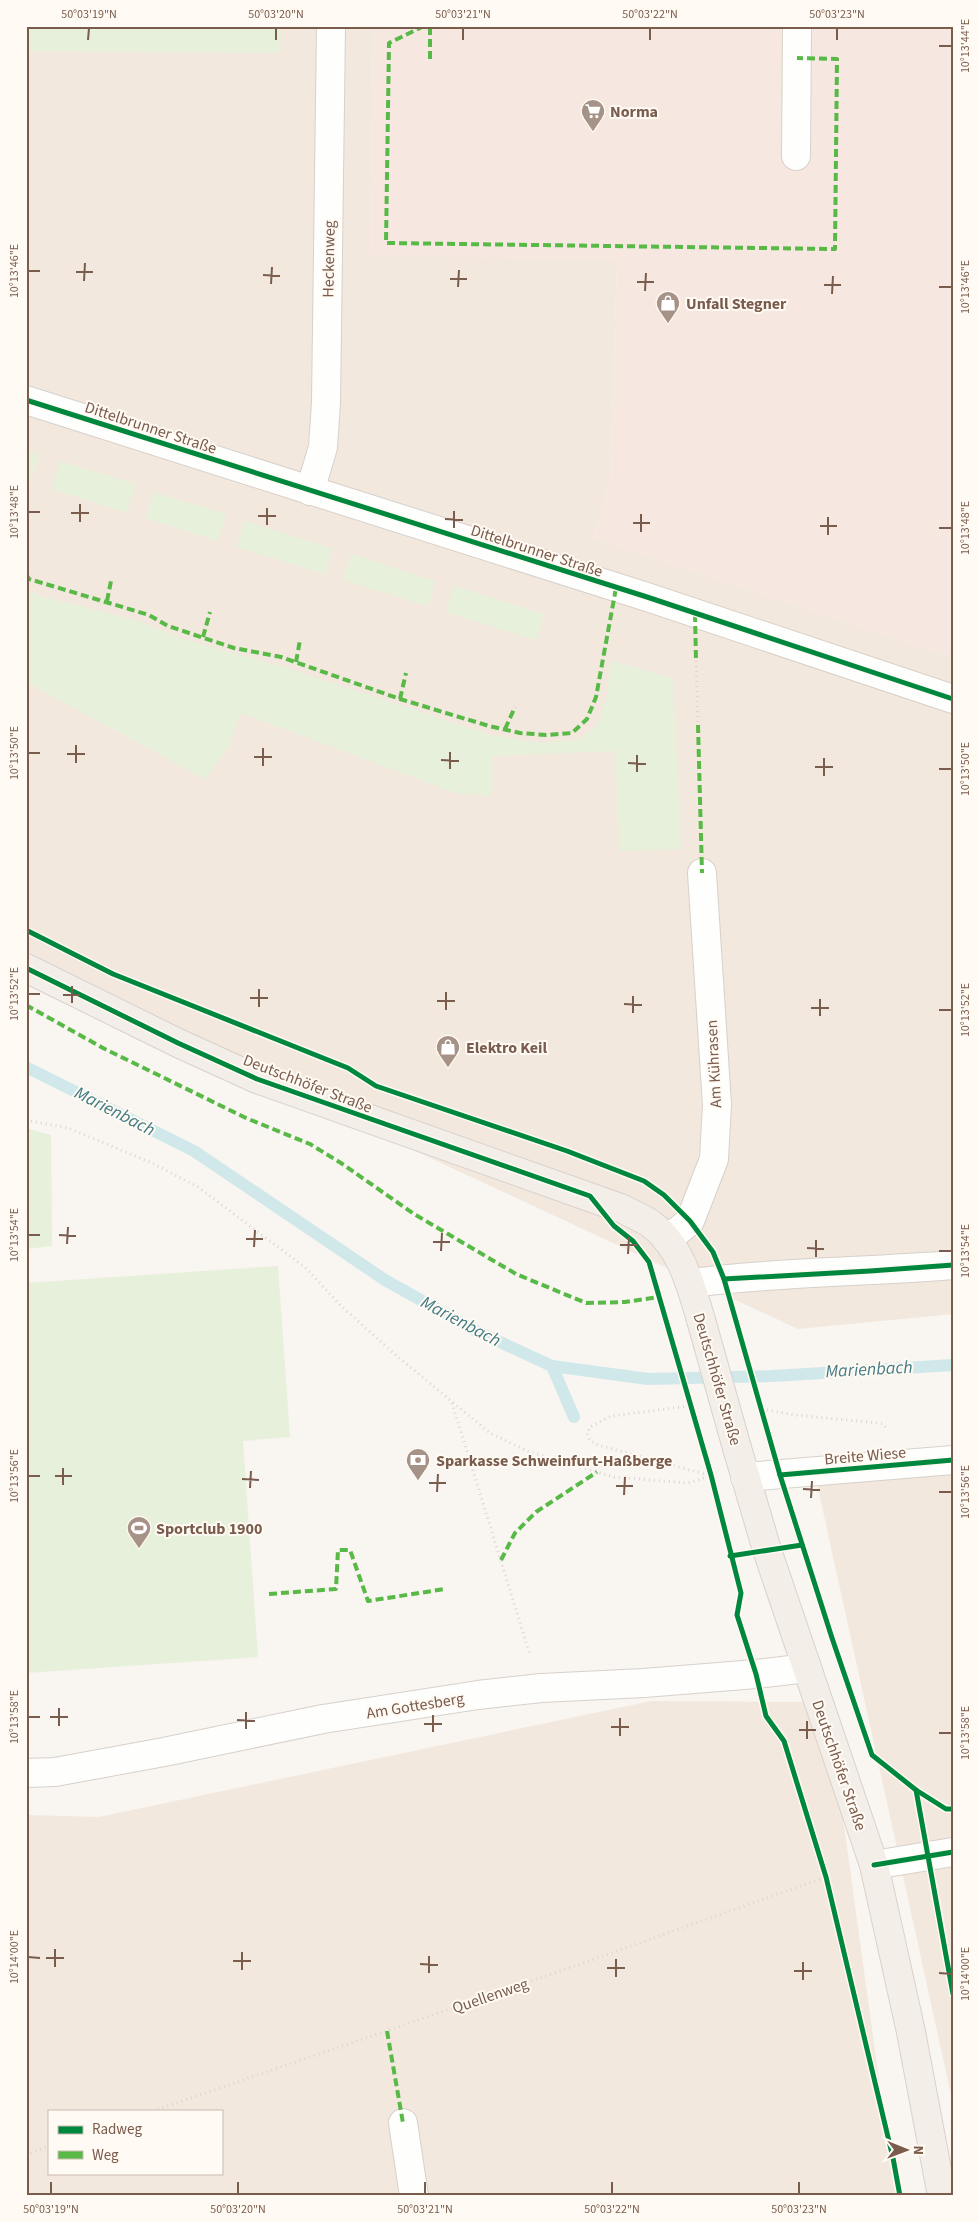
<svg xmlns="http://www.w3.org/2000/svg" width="979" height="2222" viewBox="0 0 979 2222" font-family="'Source Sans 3',sans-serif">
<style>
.residential{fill:#f2e8de;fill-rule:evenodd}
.commercial{fill:#f6e8e1}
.green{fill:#e7f0db}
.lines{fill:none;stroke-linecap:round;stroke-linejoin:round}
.stream{stroke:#d0e8ea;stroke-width:12}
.minor-casing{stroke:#d7d1cb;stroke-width:30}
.major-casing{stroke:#dad1cc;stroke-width:30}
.path{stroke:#dcd5d0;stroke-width:3;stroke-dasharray:1 4;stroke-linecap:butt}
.minor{stroke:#fefefd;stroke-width:28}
.major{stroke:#f3eee8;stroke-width:28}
.major-bridge-casing{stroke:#dad1cc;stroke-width:30;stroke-linecap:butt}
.major-bridge{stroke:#f3eee8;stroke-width:28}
.quiet{stroke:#58b947;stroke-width:4;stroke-dasharray:8 4;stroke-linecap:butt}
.cycleway-casing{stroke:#fffaf3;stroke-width:8}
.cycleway{stroke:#00873e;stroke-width:5}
.ticks{fill:none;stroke:#7a5c4d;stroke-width:2}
.labels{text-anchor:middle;stroke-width:4;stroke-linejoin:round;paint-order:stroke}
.poi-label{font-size:16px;font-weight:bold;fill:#7a5c4d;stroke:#fffaf3;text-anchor:start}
.street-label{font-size:16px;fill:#7a5c4d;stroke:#fffaf3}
.water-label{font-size:18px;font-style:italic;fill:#437c86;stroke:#fffaf3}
.neatline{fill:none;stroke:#7a5c4d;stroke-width:2}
.ticks-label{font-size:12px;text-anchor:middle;fill:#7a5c4d}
</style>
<rect width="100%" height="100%" fill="#f9f5f0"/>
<g class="residential">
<path d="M26,26H373L370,255L617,260L610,480L593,538L953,658V1314L798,1329L26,970Z"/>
<path d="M953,1461V2104L816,1479Z"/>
<path d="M651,1701L827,1702L895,2196H26V1815L99,1817ZM49,2111H221V2173H49Z"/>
</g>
<path class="commercial" d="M373,26H953V658L593,538L610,480L617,261L370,255Z"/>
<g class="green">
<path d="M26,26H281L280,53L26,51Z"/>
<path d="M26,451L40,454L30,482L26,481Z"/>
<path d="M60,461L136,484L127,513L52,489Z"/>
<path d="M153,492L226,514L218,541L146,518Z"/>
<path d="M245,521L333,549L325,574L236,547Z"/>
<path d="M351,554L435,581L428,606L343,580Z"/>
<path d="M454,586L544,614L536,640L446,612Z"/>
<path d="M26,588L40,596L135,620L183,639L280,666L491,735L539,743L579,740L598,725L607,695L611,661L673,678L681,849L620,851L615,751L491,756L492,796L456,793L241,713L228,748L205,779L26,682Z"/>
<path d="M26,1128L51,1135L52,1246L26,1249Z"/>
<path d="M278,1266L290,1437L243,1441L258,1657L26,1673V1283Z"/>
</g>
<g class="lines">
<g class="stream">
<path d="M26,1067L194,1151L385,1280L476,1331L552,1366L648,1379L773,1376L953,1365"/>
<path d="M552,1366L574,1417"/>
</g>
<g class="minor-casing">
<g id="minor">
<path d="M796,156L797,29"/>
<path d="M26,400L647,597L953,699"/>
<path d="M310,491L323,447L326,403L331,26"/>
<path d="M667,1240L690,1221L714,1159L717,1105L702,873"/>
<path d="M691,1283C777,1272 866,1272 953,1265"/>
<path d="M745,1477L953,1460"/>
<path d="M26,1773L55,1772L164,1752L323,1719L478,1695L541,1688L644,1683L756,1674L807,1668"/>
<path d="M874,1865L953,1852"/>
<path d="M403,2123L414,2196"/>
</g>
</g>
<g class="major-casing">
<g id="major">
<path d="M26,968L178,1043L257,1079L623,1209C632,1214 642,1218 651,1224C681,1246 691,1286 701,1320"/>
<path d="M737,1448L767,1550L874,1865L911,2032L942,2196"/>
</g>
</g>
<g class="path">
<path d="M696,661L698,725"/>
<path d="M26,1120L68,1128L152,1163L198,1187L307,1269L341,1306L398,1357L490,1433L527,1451L614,1477L688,1483L710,1476"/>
<path d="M452,1403L530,1655"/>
<path d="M689,1406L611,1416L590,1427L587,1434L590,1441L598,1445L708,1475"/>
<path d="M762,1409L795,1415L878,1423L883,1424L887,1429"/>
<path d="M153,2111L549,1975L826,1877"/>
<path d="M26,2155L49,2146"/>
</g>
<use href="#minor" class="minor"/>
<use href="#major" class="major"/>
<g class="major-bridge-casing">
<path id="major-bridge" d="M701,1320L737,1448"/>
</g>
<use href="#major-bridge" class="major-bridge"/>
<g class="quiet">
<path d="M424,26L389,43L386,243L835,249L837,59L797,58"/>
<path d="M430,59V26"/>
<path d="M26,574L29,579L149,615L168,626L234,648L281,657L400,699L489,726L520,733L546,735L572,733L587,719L596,697L616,588"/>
<path d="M107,601L111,581"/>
<path d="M695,614L696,661"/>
<path d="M203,637L210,612"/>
<path d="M296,662L300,640"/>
<path d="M400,699L406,673"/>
<path d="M698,725L702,873"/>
<path d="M505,729L515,707"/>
<path d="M26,1005L103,1048L246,1118L310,1144L341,1163L414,1214L516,1274L586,1303L625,1302L659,1297"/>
<path d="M501,1560L515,1533L536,1512L597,1472"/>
<path d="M269,1594L336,1589L338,1550H350L368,1601L445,1589"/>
<path d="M387,2031L403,2123"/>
</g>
<g class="cycleway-casing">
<g id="cycleway">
<path d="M26,400L647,597L953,699"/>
<path d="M26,930L113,974L348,1068L376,1086L567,1151L644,1181L664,1195L690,1221L713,1252L724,1279L780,1475L832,1638L872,1755L916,1790L946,1809H953"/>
<path d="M26,968L178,1043L257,1079L590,1196L614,1226L633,1241L649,1262L711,1475L741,1593L737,1615L756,1674L766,1716L784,1741L826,1877L893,2158L900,2196"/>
<path d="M724,1279L870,1271L953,1265"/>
<path d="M780,1475L953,1460"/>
<path d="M730,1556L802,1545"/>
<path d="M916,1790L953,1994"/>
<path d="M874,1865L953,1852"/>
</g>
</g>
<use href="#cycleway" class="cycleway"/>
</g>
<path class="ticks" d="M88,40L89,28M276,40V28M463,40V28M650,40V28M837,40V28M939,46H952M28,271H40M76,272H93M263,275L280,276M450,279H467M84,281L85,263M637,282H654M271,284L272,267M824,285H841M458,287L459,270M939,287H952M645,291L646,273M832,294L833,276M28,512H40M71,513H89M258,516H276M445,519L463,520M80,522V504M633,523H650M267,525V508M820,526H837M454,528V511M939,528H952M641,532V514M828,535V517M28,753H40M67,754H85M254,757H272M441,760L459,761M76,763V745M628,763L646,764M263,766V748M815,767H833M450,769V752M939,769H952M637,772V755M824,776V758M28,994H40M63,995H80M250,998H268M437,1001H455M72,1003V986M624,1004L642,1005M259,1007V989M811,1008H829M446,1010V992M939,1010H952M633,1013V996M820,1016V999M28,1235H40M59,1235L76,1236M246,1239H263M433,1242H450M67,1244L68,1227M620,1245H637M254,1247L255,1230M807,1248L824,1249M441,1251L442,1233M939,1251H952M628,1254L629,1237M816,1257V1240M28,1476H40M55,1476H72M242,1479L259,1480M429,1483H446M63,1485V1468M616,1486H633M250,1488L251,1471M803,1489L820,1490M437,1492L438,1474M939,1492H952M624,1495L625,1477M811,1498L812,1481M28,1717H40M50,1717H68M237,1720L255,1721M424,1724H442M59,1726V1708M611,1727H629M246,1729V1712M799,1730H816M433,1732V1715M939,1733H952M620,1736V1718M807,1739V1721M28,1957L40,1958M46,1958H64M233,1961H251M420,1964L438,1965M55,1967V1949M607,1968H625M242,1970V1952M794,1971H812M429,1973V1956M939,1973L952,1974M616,1977V1959M803,1980V1962M51,2194V2182M238,2194V2182M425,2194V2182M612,2194V2182M799,2194V2182"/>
<defs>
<g id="supermarket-pin" transform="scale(1.25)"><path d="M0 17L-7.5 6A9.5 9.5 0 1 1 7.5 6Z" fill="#a69286" stroke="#fffaf3"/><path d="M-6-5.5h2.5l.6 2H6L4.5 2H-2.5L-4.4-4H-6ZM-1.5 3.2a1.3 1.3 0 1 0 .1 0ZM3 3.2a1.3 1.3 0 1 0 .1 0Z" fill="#fff"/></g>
<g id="shop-pin" transform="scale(1.25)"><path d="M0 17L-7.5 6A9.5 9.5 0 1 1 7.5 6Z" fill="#a69286" stroke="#fffaf3"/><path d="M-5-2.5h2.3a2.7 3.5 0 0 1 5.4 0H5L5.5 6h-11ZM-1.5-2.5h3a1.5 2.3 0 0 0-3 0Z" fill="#fff"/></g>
<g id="bank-pin" transform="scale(1.25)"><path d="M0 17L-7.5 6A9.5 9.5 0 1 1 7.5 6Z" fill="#a69286" stroke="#fffaf3"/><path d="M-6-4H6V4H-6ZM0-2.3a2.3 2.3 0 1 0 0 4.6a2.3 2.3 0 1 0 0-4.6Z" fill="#fff"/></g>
<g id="stadium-pin" transform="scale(1.25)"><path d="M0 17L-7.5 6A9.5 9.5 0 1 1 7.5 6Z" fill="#a69286" stroke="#fffaf3"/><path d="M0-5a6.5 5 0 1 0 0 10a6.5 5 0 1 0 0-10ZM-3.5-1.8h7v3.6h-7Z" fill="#fff"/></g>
</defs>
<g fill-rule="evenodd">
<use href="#supermarket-pin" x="593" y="111"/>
<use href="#shop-pin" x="668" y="303"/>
<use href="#shop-pin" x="448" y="1047"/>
<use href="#bank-pin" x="418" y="1460"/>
<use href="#stadium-pin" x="139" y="1528"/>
</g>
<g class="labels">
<g class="poi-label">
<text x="610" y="117">Norma</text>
<text x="686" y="309">Unfall Stegner</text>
<text x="466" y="1053">Elektro Keil</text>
<text x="436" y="1466">Sparkasse Schweinfurt-Haßberge</text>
<text x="156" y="1534">Sportclub 1900</text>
</g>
<g class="street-label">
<text transform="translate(328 259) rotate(-89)" y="6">Heckenweg</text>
<text transform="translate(151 427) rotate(18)" y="6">Dittelbrunner Straße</text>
<text transform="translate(537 550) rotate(18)" y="6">Dittelbrunner Straße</text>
<text transform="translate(713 1064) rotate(-93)" y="6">Am Kührasen</text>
<text transform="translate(308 1083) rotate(21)" y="6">Deutschhöfer Straße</text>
<text transform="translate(718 1379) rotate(74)" y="6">Deutschhöfer Straße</text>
<text transform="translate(865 1455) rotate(-5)" y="6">Breite Wiese</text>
<text transform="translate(415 1705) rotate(-9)" y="6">Am Gottesberg</text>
<text transform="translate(840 1765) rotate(71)" y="6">Deutschhöfer Straße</text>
<text transform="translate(490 1995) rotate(-19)" y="6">Quellenweg</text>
</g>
<g class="water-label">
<text transform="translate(115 1111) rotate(27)" y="6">Marienbach</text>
<text transform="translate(461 1321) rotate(28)" y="6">Marienbach</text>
<text transform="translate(869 1369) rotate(-3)" y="6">Marienbach</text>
</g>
</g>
<rect width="979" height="2222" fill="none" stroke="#fffaf3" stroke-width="55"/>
<rect x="48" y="2110" width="175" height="65" fill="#fffaf3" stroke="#cabbb1"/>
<rect x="58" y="2126" width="25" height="8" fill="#00873e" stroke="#cabbb1"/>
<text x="92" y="2134" font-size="15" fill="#7a5c4d">Radweg</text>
<rect x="58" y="2151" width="25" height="8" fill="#58b947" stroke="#cabbb1"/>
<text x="92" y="2160" font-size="15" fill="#7a5c4d">Weg</text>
<g transform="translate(906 2150) rotate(91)" stroke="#fffaf3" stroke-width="4" paint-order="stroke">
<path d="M0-4L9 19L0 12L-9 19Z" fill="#7a5c4d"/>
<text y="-8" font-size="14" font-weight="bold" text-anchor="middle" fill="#7a5c4d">N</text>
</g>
<rect x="28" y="28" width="924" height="2166" class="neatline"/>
<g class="ticks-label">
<text x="89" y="18">50°03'19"N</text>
<text x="276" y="18">50°03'20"N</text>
<text x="463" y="18">50°03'21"N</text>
<text x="650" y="18">50°03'22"N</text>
<text x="837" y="18">50°03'23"N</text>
<text transform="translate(965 46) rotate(-90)" y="4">10°13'44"E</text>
<text transform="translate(14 271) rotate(-90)" y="4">10°13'46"E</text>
<text transform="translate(965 287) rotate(-90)" y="4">10°13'46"E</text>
<text transform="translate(14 512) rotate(-90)" y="4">10°13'48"E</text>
<text transform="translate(965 528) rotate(-90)" y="4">10°13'48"E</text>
<text transform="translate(14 753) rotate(-90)" y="4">10°13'50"E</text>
<text transform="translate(965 769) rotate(-90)" y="4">10°13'50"E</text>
<text transform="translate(14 994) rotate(-90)" y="4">10°13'52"E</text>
<text transform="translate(965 1010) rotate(-90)" y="4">10°13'52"E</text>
<text transform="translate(14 1235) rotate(-90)" y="4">10°13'54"E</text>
<text transform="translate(965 1251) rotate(-90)" y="4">10°13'54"E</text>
<text transform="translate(14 1476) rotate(-90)" y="4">10°13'56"E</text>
<text transform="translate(965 1492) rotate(-90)" y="4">10°13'56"E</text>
<text transform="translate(14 1717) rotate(-90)" y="4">10°13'58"E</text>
<text transform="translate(965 1733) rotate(-90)" y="4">10°13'58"E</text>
<text transform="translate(14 1957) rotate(-90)" y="4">10°14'00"E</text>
<text transform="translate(965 1974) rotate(-90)" y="4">10°14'00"E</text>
<text x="51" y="2213">50°03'19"N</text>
<text x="238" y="2213">50°03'20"N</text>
<text x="425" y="2213">50°03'21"N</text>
<text x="612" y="2213">50°03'22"N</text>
<text x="799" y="2213">50°03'23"N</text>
</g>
</svg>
